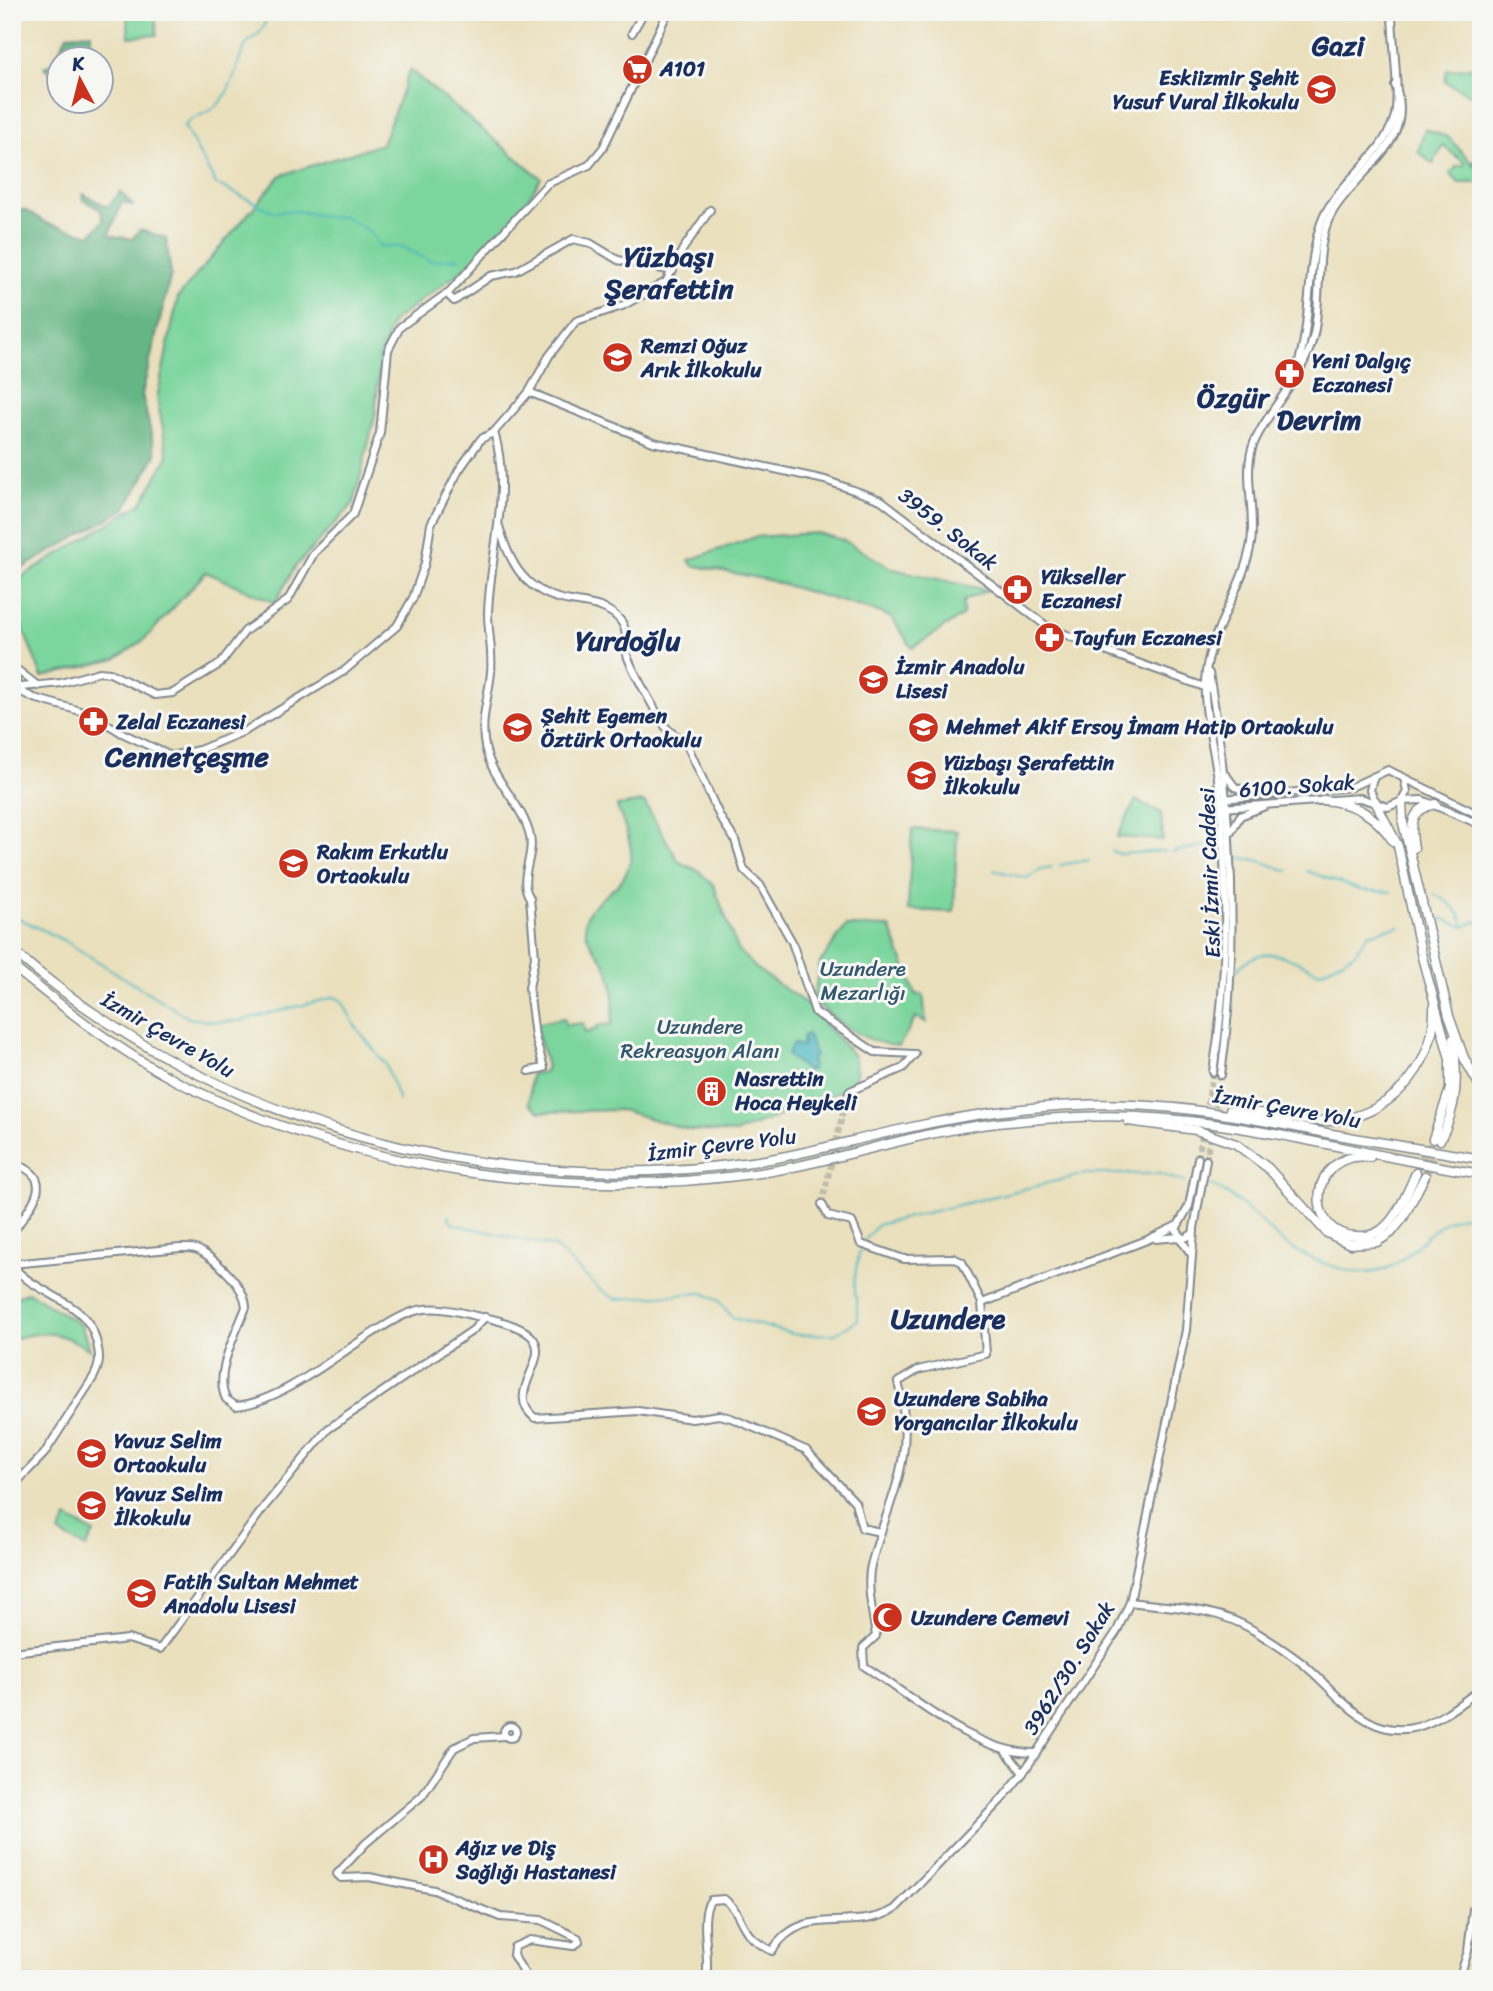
<svg xmlns="http://www.w3.org/2000/svg" width="1493" height="1991" viewBox="0 0 1493 1991" font-family="Sriracha,sans-serif">
<style>
.green{fill:#7cd59c;stroke:#4c827d;stroke-width:2}
.forest{fill:#65b684;stroke:#407271;stroke-width:2}
.water{fill:#46b5bf;stroke:#30728e;stroke-width:2}
.lines{fill:none;stroke-linecap:round;stroke-linejoin:round}
.stream{stroke:#46b5bf;stroke-width:2}
.secondary-tunnel{stroke:#c1bdaa;stroke-width:6;stroke-dasharray:6 3;stroke-linecap:butt}
.primary-tunnel{stroke:#c1bdaa;stroke-width:6;stroke-dasharray:6 3;stroke-linecap:butt}
.highway-tunnel{stroke:#c1bdaa;stroke-width:8;stroke-dasharray:8 4;stroke-linecap:butt}
.secondary-casing{stroke:#82888e;stroke-width:10}
.primary-casing{stroke:#82888e;stroke-width:10}
.highway-casing{stroke:#82888e;stroke-width:11}
.secondary{stroke:#fff;stroke-width:6}
.primary{stroke:#fff;stroke-width:6}
.highway{stroke:#fff;stroke-width:8}
.labels{text-anchor:middle;stroke-width:6;stroke-linejoin:round;paint-order:stroke}
.poi-label{font-size:21px;font-weight:bold;fill:#1b2f5e;stroke:#f6f6f2;text-anchor:start}
.street-label{font-size:21px;fill:#1b2f5e;stroke:#f6f6f2}
.park-label{font-size:21px;fill:#33586e;stroke:#f6f6f2}
.district-label{font-size:28px;font-weight:bold;fill:#1b2f5e;stroke:#f6f6f2}
</style>
<rect width="100%" height="100%" fill="#f6f6f2"/>
<filter id="ink" filterUnits="userSpaceOnUse"><feTurbulence type="fractalNoise" baseFrequency=".0143" numOctaves="2"/><feDisplacementMap in="SourceGraphic" scale="14" xChannelSelector="R" yChannelSelector="G"/><feConvolveMatrix kernelMatrix="1 2 1 2 8 2 1 2 1" color-interpolation-filters="sRGB"/></filter>
<filter id="wash" filterUnits="userSpaceOnUse"><feTurbulence type="fractalNoise" baseFrequency=".00686" numOctaves="4" result="noise"/><feDisplacementMap in="SourceGraphic" scale="28" xChannelSelector="R" yChannelSelector="G"/><feGaussianBlur stdDeviation="1.57" result="paint"/><feColorMatrix in="noise" values="0 0 0 0 0 0 0 0 0 0 0 0 0 0 0 0 0 1.4 0 .05"/><feComposite in="paint" operator="in"/></filter>
<g filter="url(#wash)">
<rect width="100%" height="100%" fill="#eae0bd"/>
<g class="green">
<polygon points="155,12 157,35 129,37 127,14"/>
<polygon points="1481,66 1481,100 1445,82 1447,70"/>
<polygon points="410,70 541,178 516,218 472,263 392,322 380,357 375,416 354,503 295,567 275,603 206,572 145,639 116,659 42,677 12,601 12,583 142,503 168,456 157,398 178,297 281,175 382,144"/>
<polygon points="1425,129 1448,137 1474,165 1474,160 1481,160 1481,183 1459,183 1450,174 1457,166 1463,166 1465,163 1443,146 1433,164 1418,152"/>
<polygon points="817,533 843,540 893,569 987,590 963,601 963,615 912,648 892,618 881,613 768,580 692,565 689,560 755,537"/>
<polygon points="1136,800 1161,813 1163,840 1117,837"/>
<path d="M644,802L679,862L699,871L714,886L738,950L758,970L805,1003L854,1056L857,1075L843,1090L736,1133L689,1130L621,1110L540,1112L529,1103L531,1074L545,1072L547,1066L535,1024L564,1018L566,1025L583,1023L585,1033L597,1029V1026L612,1024C614,1003 616,980 603,961C597,951 586,941 585,928C583,896 630,895 631,853C631,839 622,820 617,806Z"/>
<polygon points="912,829 957,831 954,912 908,910"/>
<path d="M846,926L890,927L916,995L923,994L926,1022L916,1017L899,1046C865,1044 837,1022 813,1000L820,963Z"/>
<path d="M28,1292L81,1325L90,1350C59,1331 47,1330 12,1339V1299Z"/>
<polygon points="67,1518 94,1533 86,1548 59,1533"/>
</g>
<g class="forest">
<polygon points="91,33 91,59 60,60 59,70 48,71 44,67 52,64 67,35"/>
<polygon points="120,192 134,206 122,202 109,235 132,239 140,230 166,238 171,274 142,394 156,455 125,509 12,574 12,209 25,210 49,224 91,235 103,221 101,210 83,200 83,194 108,207"/>
</g>
<polygon class="water" points="807,1034 815,1056 811,1058 813,1069 807,1071 787,1055 793,1044 802,1046 803,1036"/>
<g class="lines">
<g class="stream">
<path d="M272,12C265,18 266,23 261,31C258,37 249,38 246,45C236,64 235,82 222,100C211,115 196,113 184,126L216,184L274,212L297,211L328,217H345L370,232L380,246L403,247L430,261L460,258"/>
<polyline points="1112,851 1119,854 1166,851"/>
<polyline points="1172,852 1207,845 1221,852"/>
<polyline points="1234,857 1257,860 1288,871"/>
<polyline points="1060,865 1089,860"/>
<polyline points="993,870 1027,878 1041,869 1052,867"/>
<polyline points="1307,871 1360,890 1391,892"/>
<path d="M1434,894C1448,901 1462,911 1464,927"/>
<polyline points="12,915 65,941 189,1018 215,1022 239,1021 335,997 342,1001 356,1027 386,1065 399,1101"/>
<polyline points="1441,918 1464,927 1476,921 1481,925"/>
<path d="M1237,970C1264,940 1288,959 1320,972L1354,954L1368,934L1400,926"/>
<path d="M1211,1185C1239,1198 1256,1218 1278,1238C1295,1253 1324,1264 1345,1270C1416,1289 1420,1205 1481,1217"/>
<polyline points="448,1216 453,1224 555,1247 598,1288 615,1299 703,1293 719,1301 733,1318 797,1335 835,1334 858,1320 854,1280 860,1250"/>
<polyline points="865,1240 877,1225 1085,1174 1159,1174 1185,1182"/>
</g>
</g>
</g>
<g filter="url(#ink)">
<g class="lines">
<polyline class="secondary-tunnel" points="822,1204 844,1107"/>
<g class="primary-tunnel">
<polyline points="1198,1158 1213,1072"/>
<polyline points="1206,1160 1221,1075"/>
</g>
<g class="highway-tunnel">
<polyline points="1416,1173 1433,1139"/>
<polyline points="1425,1176 1440,1140"/>
</g>
<defs>
<g id="secondary">
<polyline points="632,33 644,12"/>
<polyline points="447,294 454,301 491,276 516,271 573,239 590,243 618,260 673,271"/>
<polyline points="529,392 653,442 825,480 881,500 1045,625 1094,647 1210,689"/>
<path d="M494,432C512,491 490,553 488,613C488,632 493,652 491,672C489,695 481,716 484,740C488,778 522,801 530,836C535,857 517,879 530,898L535,957L529,988L535,1037L544,1068L529,1071"/>
<path d="M499,526C510,565 526,594 571,601C588,604 607,605 620,620C630,632 623,643 627,655C630,666 658,716 665,726C673,736 682,737 688,747L720,817L735,840L744,870L760,885L792,942L815,1012L875,1052L915,1054"/>
<polyline points="12,666 38,686"/>
<polyline points="12,669 19,690"/>
<polyline points="12,688 61,683 99,672 110,673 155,695 173,693 220,664 245,631 288,600 314,553 353,514 380,433 388,350 400,327 450,291 547,184 589,165 603,148 668,12"/>
<polyline points="13,688 34,698 91,714 122,733 171,756 199,750 245,731 344,671 397,626 413,598 425,563 431,524 459,470 481,439 494,432 529,392 549,356 576,321 622,306 666,282 683,249 710,210"/>
<polyline points="1373,778 1370,790 1375,801"/>
<polyline points="1223,799 1351,787 1388,770 1481,816"/>
<polyline points="1402,801 1407,791 1404,778"/>
<polyline points="1222,808 1360,798 1388,807 1402,801 1422,800 1481,825"/>
<polyline points="844,1107 850,1091 903,1068 915,1054"/>
<path d="M12,1163C60,1177 30,1206 12,1234"/>
<path d="M822,1204L828,1216L852,1222L861,1244L904,1259L953,1258L962,1262L982,1303L986,1354L918,1370L898,1382C918,1459 889,1496 871,1565C866,1585 873,1615 876,1636L863,1648L864,1666C913,1697 975,1754 1036,1753"/>
<polyline points="1156,1239 1179,1237 1192,1255"/>
<path d="M12,1264L180,1248C187,1248 195,1247 202,1252C219,1263 245,1286 246,1307C237,1332 213,1373 226,1399L236,1406C280,1402 334,1357 371,1334C388,1324 404,1312 424,1309C441,1307 459,1312 476,1316C491,1318 520,1325 531,1336C554,1359 502,1393 535,1418L638,1411L692,1419L719,1415L731,1418L806,1450L855,1502L862,1528L880,1532"/>
<path d="M12,1265C36,1296 86,1299 96,1340C100,1355 101,1364 93,1378L44,1454L12,1487"/>
<polyline points="982,1303 1147,1240 1178,1225"/>
<path d="M1130,1602C1173,1608 1215,1607 1253,1630C1272,1642 1294,1655 1310,1670C1341,1697 1369,1740 1417,1727C1441,1720 1461,1703 1481,1689"/>
<polyline points="12,1652 128,1639 160,1649 265,1506 328,1429 473,1330 485,1317"/>
<circle cx="510" cy="1732" r="6"/>
<polyline points="504,1736 474,1738 454,1748 422,1796 366,1843 337,1874 341,1878 369,1877 434,1890 500,1917 541,1920 578,1938 579,1942 573,1946 530,1940 514,1947 513,1955 528,1979"/>
<polyline points="1004,1749 1023,1773"/>
<path d="M706,1979C711,1958 698,1915 711,1900L724,1899C746,1915 735,1933 772,1951C804,1901 851,1935 895,1909L1001,1800L1023,1773L1117,1631L1130,1602L1186,1330L1194,1231"/>
<polyline points="1459,1979 1468,1951 1473,1909 1481,1900"/>
</g>
<g id="primary">
<path d="M1296,371C1312,325 1306,275 1319,229C1331,185 1380,162 1394,119C1401,96 1392,40 1392,12"/>
<path d="M1209,673C1232,805 1240,941 1221,1075"/>
<polyline points="1226,775 1235,787 1257,796"/>
<polyline points="1231,832 1240,816 1265,806"/>
<path d="M1213,1072C1228,979 1228,880 1219,787C1216,756 1203,712 1205,682C1207,633 1243,591 1251,543C1256,512 1242,471 1254,443C1270,406 1303,378 1313,338C1323,301 1313,246 1332,213C1357,169 1418,142 1395,85"/>
<polyline points="1198,1158 1189,1206 1176,1229 1183,1239 1193,1234 1206,1160"/>
</g>
<g id="highway">
<path d="M1324,800C1354,803 1376,815 1393,841"/>
<polyline points="1375,801 1398,846 1422,957 1450,1059 1450,1089 1433,1139"/>
<polyline points="1402,801 1403,823 1449,1016 1464,1058 1481,1088"/>
<path d="M1414,848C1410,827 1410,809 1435,804"/>
<path d="M12,950C217,1128 492,1201 759,1161C805,1154 849,1141 894,1131C954,1117 1015,1107 1077,1105C1160,1101 1240,1116 1321,1132C1374,1142 1428,1150 1481,1159"/>
<path d="M12,966C64,1008 117,1050 176,1081C355,1171 562,1201 760,1173C821,1164 880,1144 940,1132C985,1123 1032,1119 1078,1117C1215,1110 1347,1153 1481,1174"/>
<path d="M1230,1110C1263,1111 1295,1122 1327,1121C1387,1120 1436,1067 1434,1008"/>
<polyline points="1128,1121 1196,1130 1236,1144 1268,1168 1327,1233 1350,1244 1377,1242 1391,1233 1403,1218 1425,1176"/>
<path d="M1440,1140C1458,1106 1458,1077 1453,1039"/>
<path d="M1370,1157C1307,1149 1303,1236 1357,1236C1369,1237 1379,1234 1387,1225C1400,1211 1408,1191 1416,1173"/>
</g>
</defs>
<use href="#secondary" class="secondary-casing"/>
<use href="#primary" class="primary-casing"/>
<use href="#highway" class="highway-casing"/>
<use href="#secondary" class="secondary"/>
<use href="#primary" class="primary"/>
<use href="#highway" class="highway"/>
</g>
</g>
<defs>
<symbol id="supermarket-disc" viewBox="-11 -11 22 22"><circle r="9.5" fill="#c8321e" stroke="#f6f6f2"/><path d="M-6-5.5h2.5l.6 2H6L4.5 2H-2.5L-4.4-4H-6ZM-1.5 3.2a1.3 1.3 0 1 0 .1 0ZM3 3.2a1.3 1.3 0 1 0 .1 0Z" fill="#fff"/></symbol>
<symbol id="school-disc" viewBox="-11 -11 22 22"><circle r="9.5" fill="#c8321e" stroke="#f6f6f2"/><path d="M0-5L7-2L0 1L-7-2ZM-4 1L0 2.5L4 1V4Q0 6-4 4Z" fill="#fff"/></symbol>
<symbol id="pharmacy-disc" viewBox="-11 -11 22 22"><circle r="9.5" fill="#c8321e" stroke="#f6f6f2"/><path d="M-2-6h4v4h4v4h-4v4h-4v-4h-4v-4h4Z" fill="#fff"/></symbol>
<symbol id="building-disc" viewBox="-11 -11 22 22"><circle r="9.5" fill="#c8321e" stroke="#f6f6f2"/><path d="M-4-6H4V6H1V3H-1V6H-4ZM-2.5-4.3h1.7v1.8h-1.7ZM.8-4.3h1.7v1.8H.8ZM-2.5-1h1.7V.8h-1.7ZM.8-1h1.7V.8H.8Z" fill="#fff"/></symbol>
<symbol id="mosque-disc" viewBox="-11 -11 22 22"><circle r="9.5" fill="#c8321e" stroke="#f6f6f2"/><path d="M3.5-4.9A6 6 0 1 0 3.5 4.9A5 5 0 1 1 3.5-4.9Z" fill="#fff"/></symbol>
<symbol id="hospital-disc" viewBox="-11 -11 22 22"><circle r="9.5" fill="#c8321e" stroke="#f6f6f2"/><path d="M-5-5h3v3.5h4V-5h3V5h-3V1.5h-4V5h-3Z" fill="#fff"/></symbol>
</defs>
<g fill-rule="evenodd">
<use href="#supermarket-disc" x="620" y="52" width="35" height="35"/>
<use href="#school-disc" x="1304" y="72" width="35" height="35"/>
<use href="#school-disc" x="600" y="340" width="35" height="35"/>
<use href="#pharmacy-disc" x="1272" y="356" width="35" height="35"/>
<use href="#pharmacy-disc" x="1000" y="572" width="35" height="35"/>
<use href="#pharmacy-disc" x="1032" y="620" width="35" height="35"/>
<use href="#school-disc" x="856" y="662" width="35" height="35"/>
<use href="#pharmacy-disc" x="76" y="704" width="35" height="35"/>
<use href="#school-disc" x="906" y="710" width="35" height="35"/>
<use href="#school-disc" x="500" y="710" width="35" height="35"/>
<use href="#school-disc" x="904" y="758" width="35" height="35"/>
<use href="#school-disc" x="276" y="846" width="35" height="35"/>
<use href="#building-disc" x="694" y="1074" width="35" height="35"/>
<use href="#school-disc" x="854" y="1394" width="35" height="35"/>
<use href="#school-disc" x="74" y="1436" width="35" height="35"/>
<use href="#school-disc" x="74" y="1488" width="35" height="35"/>
<use href="#school-disc" x="124" y="1576" width="35" height="35"/>
<use href="#mosque-disc" x="870" y="1600" width="35" height="35"/>
<use href="#hospital-disc" x="416" y="1842" width="35" height="35"/>
</g>
<g class="labels">
<g class="poi-label">
<text x="660" y="76">A101</text>
<text x="1299" y="85" text-anchor="end">Eskiizmir Şehit<tspan x="1299" dy="24">Yusuf Vural İlkokulu</tspan></text>
<text x="641" y="353">Remzi Oğuz<tspan x="641" dy="24">Arık İlkokulu</tspan></text>
<text x="1312" y="368">Yeni Dalgıç<tspan x="1312" dy="24">Eczanesi</tspan></text>
<text x="1041" y="584">Yükseller<tspan x="1041" dy="24">Eczanesi</tspan></text>
<text x="1073" y="645">Tayfun Eczanesi</text>
<text x="896" y="674">İzmir Anadolu<tspan x="896" dy="24">Lisesi</tspan></text>
<text x="541" y="723">Şehit Egemen<tspan x="541" dy="24">Öztürk Ortaokulu</tspan></text>
<text x="116" y="729">Zelal Eczanesi</text>
<text x="946" y="734">Mehmet Akif Ersoy İmam Hatip Ortaokulu</text>
<text x="944" y="770">Yüzbaşı Şerafettin<tspan x="944" dy="24">İlkokulu</tspan></text>
<text x="317" y="859">Rakım Erkutlu<tspan x="317" dy="24">Ortaokulu</tspan></text>
<text x="735" y="1086">Nasrettin<tspan x="735" dy="24">Hoca Heykeli</tspan></text>
<text x="894" y="1406">Uzundere Sabiha<tspan x="894" dy="24">Yorgancılar İlkokulu</tspan></text>
<text x="114" y="1448">Yavuz Selim<tspan x="114" dy="24">Ortaokulu</tspan></text>
<text x="115" y="1501">Yavuz Selim<tspan x="115" dy="24">İlkokulu</tspan></text>
<text x="164" y="1589">Fatih Sultan Mehmet<tspan x="164" dy="24">Anadolu Lisesi</tspan></text>
<text x="911" y="1625">Uzundere Cemevi</text>
<text x="456" y="1855">Ağız ve Diş<tspan x="456" dy="24">Sağlığı Hastanesi</tspan></text>
</g>
<g class="street-label">
<text transform="translate(948 529) rotate(38)" y="7">3959. Sokak</text>
<text transform="translate(1297 786) rotate(-4)" y="7">6100. Sokak</text>
<text transform="translate(1210 873) rotate(-92)" y="7">Eski İzmir Caddesi</text>
<text transform="translate(168 1035) rotate(30)" y="7">İzmir Çevre Yolu</text>
<text transform="translate(1287 1108) rotate(10)" y="7">İzmir Çevre Yolu</text>
<text transform="translate(722 1145) rotate(-7)" y="7">İzmir Çevre Yolu</text>
<text transform="translate(1069 1668) rotate(-58)" y="7">3962/30. Sokak</text>
</g>
<g class="park-label">
<text x="863" y="976">Uzundere<tspan x="863" dy="24">Mezarlığı</tspan></text>
<text x="700" y="1034">Uzundere<tspan x="700" dy="24">Rekreasyon Alanı</tspan></text>
</g>
<g class="district-label">
<text x="1338" y="55">Gazi</text>
<text x="669" y="266">Yüzbaşı<tspan x="669" dy="32">Şerafettin</tspan></text>
<text x="1233" y="407">Özgür</text>
<text x="1319" y="429">Devrim</text>
<text x="628" y="650">Yurdoğlu</text>
<text x="187" y="766">Cennetçeşme</text>
<text x="948" y="1328">Uzundere</text>
</g>
</g>
<rect width="1493" height="1991" fill="none" stroke="#f6f6f2" stroke-width="42"/>
<g transform="translate(80 80) rotate(353)"><circle r="33" fill="#f6f6f2" stroke="#9ea6b7" stroke-width="2"/>
<path d="M0-5L12 26L0 18L-12 26Z" fill="#c8321e"/>
<text y="-10" font-size="19" font-weight="bold" text-anchor="middle" fill="#1b2f5e">K</text>
</g>
</svg>
